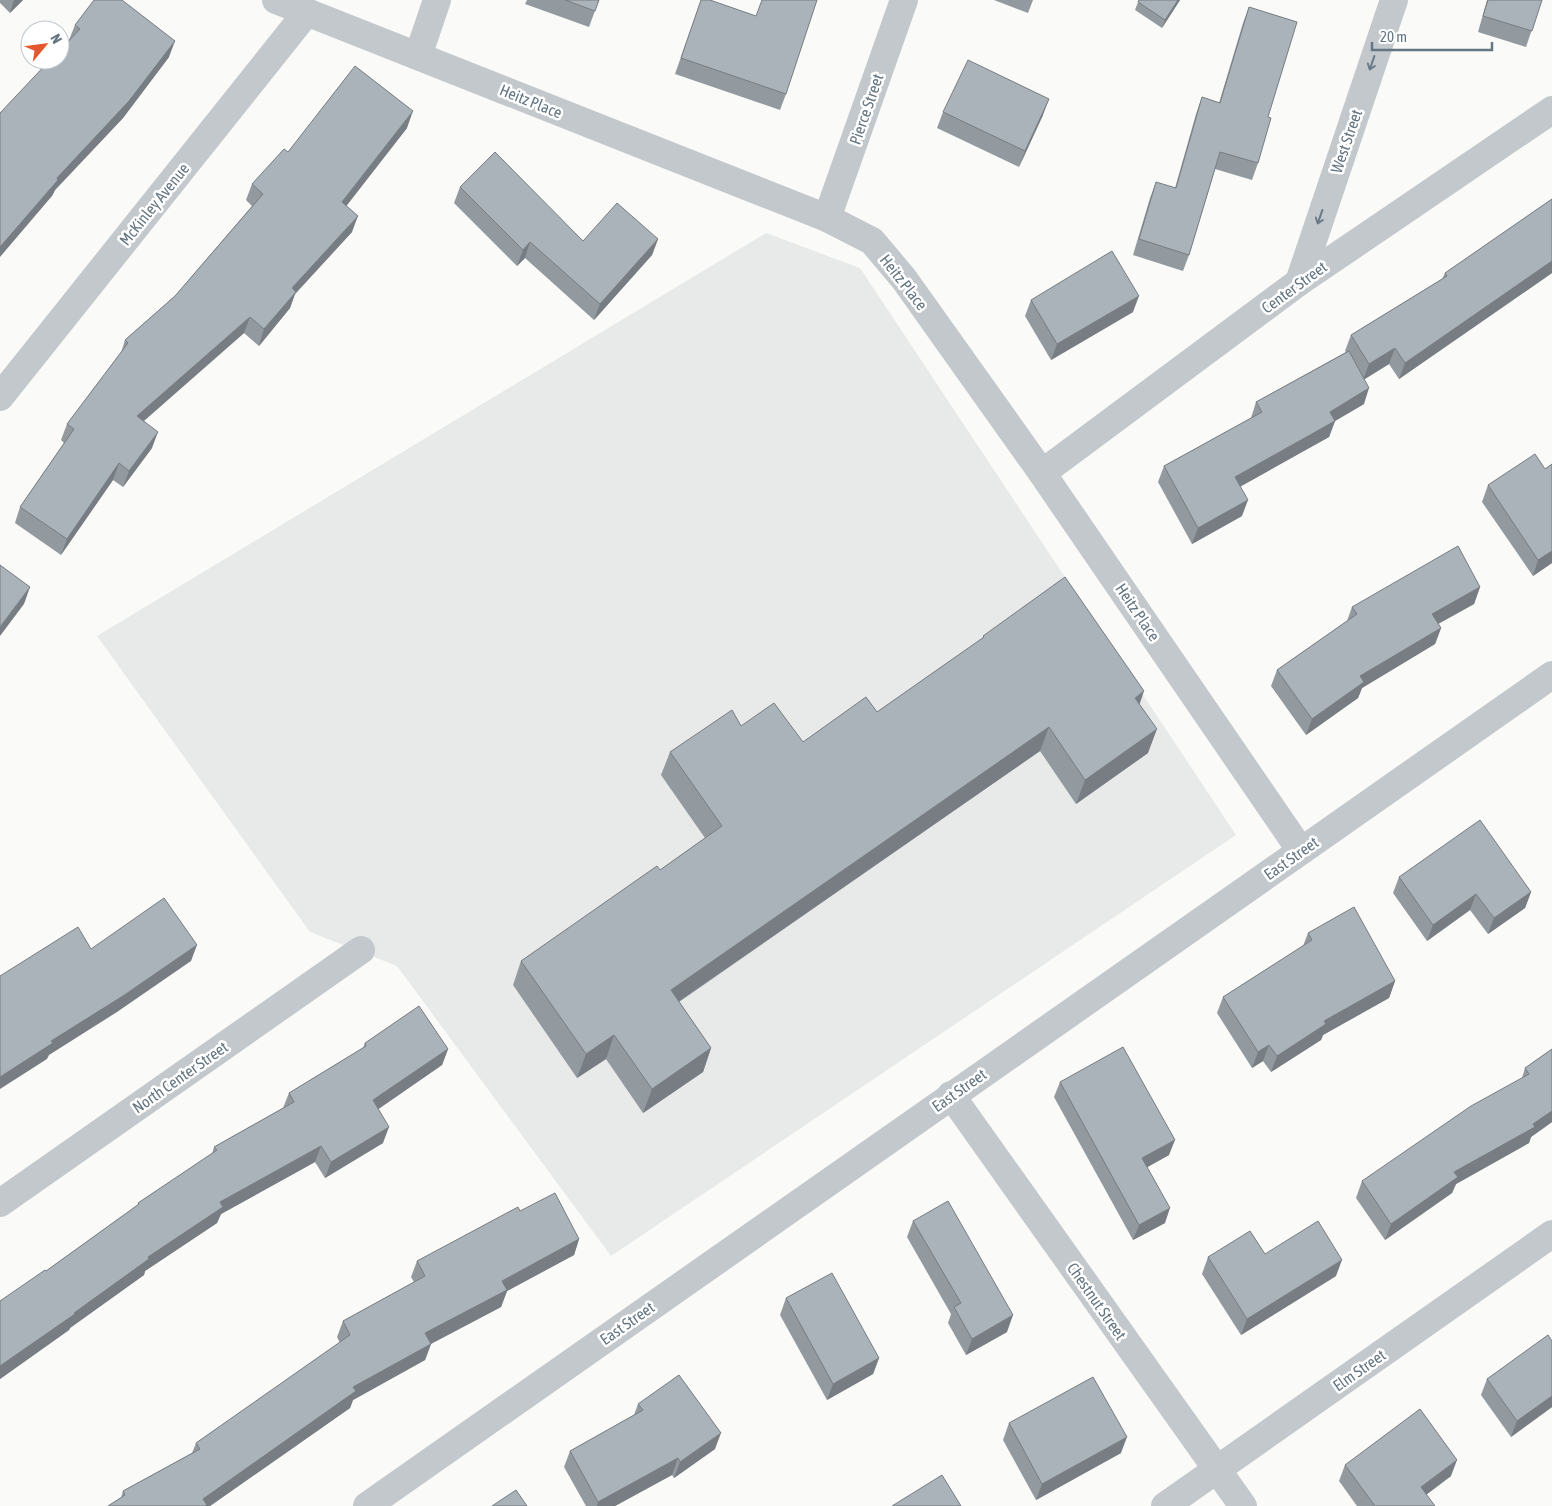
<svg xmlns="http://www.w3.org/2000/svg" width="1552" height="1506" viewBox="0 0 1552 1506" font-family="'Asap Condensed',sans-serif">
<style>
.built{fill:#e8e9e9}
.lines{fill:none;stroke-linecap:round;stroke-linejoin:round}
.minor{stroke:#c3c8cc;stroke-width:28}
.wall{fill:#929a9f}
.shaded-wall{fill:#777d82}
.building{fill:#aab3b9;stroke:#777d82}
.oneway{stroke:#6a7a87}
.labels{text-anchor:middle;stroke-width:5;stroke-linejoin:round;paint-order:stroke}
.street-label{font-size:16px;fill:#657683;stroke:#fff}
</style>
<rect width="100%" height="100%" fill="#fafaf8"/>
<polygon class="built" points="766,233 860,268 1236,835 611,1256 397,966 310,932 97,636"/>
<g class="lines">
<g class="minor">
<polyline points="276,0 827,218 872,241 904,279 1042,473 1301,851"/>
<polyline points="418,56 437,0"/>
<polyline points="827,218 904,0"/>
<polyline points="1299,282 1394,0"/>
<polyline points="0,397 307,12"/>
<polyline points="1042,473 1299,282 1552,110"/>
<polyline points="951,1095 1243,1506"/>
<polyline points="0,1203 361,950"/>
<polyline points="367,1506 1552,675"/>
<polyline points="1165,1506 1552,1234"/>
</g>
</g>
<g class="wall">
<polygon points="0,0 23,0 10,13 0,3"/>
<polygon points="527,0 599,0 589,27 525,4"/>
<polygon points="701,0 756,16 786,94 780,110 675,74"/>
<polygon points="994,0 1033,0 1028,13"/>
<polygon points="1180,0 1162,28 1135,10 1138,2"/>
<polygon points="1487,0 1542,0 1526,47 1478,32"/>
<polygon points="1249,7 1268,117 1258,163 1252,180 1215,169 1189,255 1183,271 1133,255 1150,198 1156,182 1175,188 1196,114 1202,97 1219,103 1243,23"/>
<polygon points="75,25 169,57 123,118 55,190 52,196 69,40"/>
<polygon points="943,112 1043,115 1019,167 937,128"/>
<polygon points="407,128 346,206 352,232 295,294 290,308 259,346 244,333 144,421 152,448 123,487 113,480 61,555 15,523 20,507 64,443 61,440 67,424 121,353 125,340 175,296 252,206 246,200 252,184 288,152"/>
<polygon points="460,187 583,241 658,239 652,255 594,320 525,258 517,266 454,203"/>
<polygon points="1552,199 1552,273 1399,379 1389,364 1365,379 1364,404 1335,421 1329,437 1240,486 1242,516 1192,544 1158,482 1164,466 1251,418 1256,402 1346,352 1345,351 1351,335 1442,279 1445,273"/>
<polygon points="1031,300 1133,312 1051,360 1025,316"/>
<polygon points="1552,464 1552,563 1533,576 1482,502 1488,485 1545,469"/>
<polygon points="1480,587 1474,604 1438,624 1441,628 1435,644 1362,688 1358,698 1306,735 1271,686 1277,670 1347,621 1352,607"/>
<polygon points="983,636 1139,705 1148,753 1076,804 1040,751 679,1002 711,1048 703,1072 643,1113 606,1059 577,1078 513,985 521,961 660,870 705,838 661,775 670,752 741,726 803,742 877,712 983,638"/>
<polygon points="1399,877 1531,892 1525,908 1488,934 1470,910 1427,941 1393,893"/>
<polygon points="1308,933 1395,981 1389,998 1323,1035 1321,1040 1271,1072 1263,1061 1252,1068 1217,1013 1223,997 1303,946"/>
<polygon points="365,1043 448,1049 442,1065 378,1109 383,1143 325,1178 315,1162 221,1214 217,1223 145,1271 144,1275 70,1328 69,1330 0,1379 0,1301 46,1271 138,1205 138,1203 212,1154 214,1147 283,1108 289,1093 363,1048"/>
<polygon points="1552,1049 1552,1122 1531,1137 1529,1143 1456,1184 1452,1193 1385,1240 1356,1198 1362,1181 1522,1078 1525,1068"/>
<polygon points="1060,1082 1169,1155 1147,1167 1165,1223 1133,1240 1054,1097"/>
<polygon points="520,1211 579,1239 574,1255 507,1291 501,1307 431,1344 425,1360 353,1400 350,1408 210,1506 108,1506 121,1498 123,1491 192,1453 196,1443 340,1343 337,1337 343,1321 414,1282 411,1277 417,1261"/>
<polygon points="913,1221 1007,1332 966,1355 948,1323 951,1314 907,1237"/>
<polygon points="1265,1254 1336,1276 1241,1335 1202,1274 1208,1257"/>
<polygon points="786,1298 879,1358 873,1374 827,1400 780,1315"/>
<polygon points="1552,1341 1552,1407 1511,1437 1481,1395 1487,1379"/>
<polygon points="638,1404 715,1449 674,1478 672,1475 615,1506 586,1506 564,1467 570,1451 634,1415"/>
<polygon points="1009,1423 1121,1453 1036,1500 1003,1440"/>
<polygon points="1345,1465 1451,1476 1426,1495 1435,1506 1357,1506 1339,1481"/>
</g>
<g class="shaded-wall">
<polygon points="14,0 23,0 10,13"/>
<polygon points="1178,0 1180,0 1162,28 1165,20"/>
<polygon points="175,41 169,57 123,118 55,190 52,196 0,257 0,247 57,178"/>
<polygon points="1049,99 1043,115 1019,167 1025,151"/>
<polygon points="413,111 407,128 337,218 342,202"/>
<polygon points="358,216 352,232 295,294 290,308 259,346 264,329 292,288"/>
<polygon points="658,239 652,255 594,320 600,304"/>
<polygon points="530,242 525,258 517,266 523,250"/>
<polygon points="1552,261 1552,273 1399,379 1405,363"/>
<polygon points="1139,296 1133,312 1051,360 1057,344"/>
<polygon points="250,317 244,333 131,432 137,416"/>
<polygon points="1395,348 1389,364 1363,380 1369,364"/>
<polygon points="1369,388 1364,404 1335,421 1329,437 1229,493 1235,477 1330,412"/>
<polygon points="158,432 152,448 123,487 129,471"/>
<polygon points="119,463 113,480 61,555 67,539"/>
<polygon points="1248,500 1242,516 1192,544 1198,528"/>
<polygon points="1552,551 1552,563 1533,576 1538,560"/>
<polygon points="30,587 24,604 0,636 0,627"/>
<polygon points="1480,587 1474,604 1427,630 1432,614"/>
<polygon points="1441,628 1435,644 1362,688 1358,698 1306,735 1312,719 1360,676"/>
<polygon points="1144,691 1136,715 1135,698"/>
<polygon points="1049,727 1040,751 662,1013 671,990"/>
<polygon points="1157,729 1148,753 1076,804 1085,780"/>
<polygon points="1531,892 1525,908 1488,934 1494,918"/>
<polygon points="1476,894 1470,910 1427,941 1433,925"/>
<polygon points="197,945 191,961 117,1012 49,1055 47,1059 0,1089 0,1077 51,1041"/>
<polygon points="1395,981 1389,998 1323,1035 1321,1040 1271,1072 1277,1056 1324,1021"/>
<polygon points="614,1035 606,1059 577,1078 586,1054"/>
<polygon points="1269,1045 1263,1061 1252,1068 1258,1052"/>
<polygon points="711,1048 703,1072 643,1113 652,1089"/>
<polygon points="448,1049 442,1065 367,1117 373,1100"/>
<polygon points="1552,1111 1552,1122 1531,1137 1529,1143 1456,1184 1452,1193 1385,1240 1391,1224 1454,1172"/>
<polygon points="389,1127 383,1143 325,1178 331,1162"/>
<polygon points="1175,1140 1169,1155 1137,1173 1142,1158"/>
<polygon points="321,1146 315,1162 221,1214 217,1223 145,1271 144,1275 70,1328 69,1330 0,1379 0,1366 74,1313 220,1202"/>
<polygon points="1170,1208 1165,1223 1133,1240 1139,1225"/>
<polygon points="579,1239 574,1255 507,1291 501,1307 419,1350 425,1333 502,1281"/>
<polygon points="1342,1260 1336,1276 1241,1335 1247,1319"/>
<polygon points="1013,1315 1007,1332 966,1355 972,1339"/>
<polygon points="431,1344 425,1360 353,1400 350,1408 210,1506 200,1506 203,1499 353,1387"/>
<polygon points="879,1358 873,1374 827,1400 833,1384"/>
<polygon points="1552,1396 1552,1407 1511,1437 1517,1421"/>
<polygon points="721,1433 715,1449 674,1478 680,1462"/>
<polygon points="1127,1437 1121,1453 1036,1500 1042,1484"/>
<polygon points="678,1458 672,1475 615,1506 597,1506 598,1502"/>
<polygon points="1457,1460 1451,1476 1415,1503 1421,1487"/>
</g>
<g class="building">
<polygon points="94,0 122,0 175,41 129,101 57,178 58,180 0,247 0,113 50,60 60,60 60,50 80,29 75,25"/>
<polygon points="565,0 599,0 595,11"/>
<polygon points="701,0 710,0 756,16 762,0 817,0 786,94 681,58"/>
<polygon points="1139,0 1178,0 1165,20 1138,2"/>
<polygon points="1488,0 1542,0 1532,31 1483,16"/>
<polygon points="1249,7 1297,22 1268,117 1271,118 1258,163 1220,152 1189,255 1139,239 1156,182 1176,188 1202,97 1220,103"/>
<polygon points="968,60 1049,99 1025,151 943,112"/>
<polygon points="355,66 413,111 342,202 358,216 292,288 296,292 264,329 250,317 137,416 158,432 129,471 119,463 67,539 20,507 74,429 67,424 128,343 125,340 175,296 263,194 252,184 284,149 288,152"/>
<polygon points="495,152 583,241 617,203 658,239 600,304 530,242 523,250 460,187"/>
<polygon points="1552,199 1552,261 1405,363 1395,348 1369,364 1351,335 1447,276 1445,273"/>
<polygon points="1112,251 1139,296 1057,344 1031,300"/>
<polygon points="1349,351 1369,388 1330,412 1335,421 1235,477 1248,500 1198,528 1164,466 1262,412 1256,402"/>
<polygon points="1535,454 1545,469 1552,464 1552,551 1538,560 1488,485"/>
<polygon points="1458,546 1480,587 1432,614 1441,628 1360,676 1364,682 1312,719 1277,670 1357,614 1352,607"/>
<polygon points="0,565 30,587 0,627"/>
<polygon points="1065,577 1144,691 1135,698 1157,729 1085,780 1049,727 671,990 711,1048 652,1089 614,1035 586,1054 521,961 657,866 660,870 722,826 670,752 732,710 741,726 774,703 803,742 866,697 877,712 984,637 983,636"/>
<polygon points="1480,820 1531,892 1494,918 1476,894 1433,925 1399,877"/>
<polygon points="164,898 197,945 123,996 51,1041 53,1043 0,1077 0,976 78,927 91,949"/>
<polygon points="1354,907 1395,981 1324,1021 1326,1024 1277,1056 1269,1045 1258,1052 1223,997 1312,940 1308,933"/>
<polygon points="419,1006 448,1049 373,1100 389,1127 331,1162 321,1146 220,1202 223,1207 148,1257 149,1259 74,1313 75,1314 0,1366 0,1301 45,1270 46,1271 139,1204 138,1203 217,1150 214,1147 294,1102 289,1093 366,1046 365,1043"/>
<polygon points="1123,1047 1175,1140 1142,1158 1170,1208 1139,1225 1060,1082"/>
<polygon points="1552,1049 1552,1111 1533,1124 1535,1127 1454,1172 1458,1177 1391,1224 1362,1181 1471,1106 1529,1074 1525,1068"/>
<polygon points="555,1193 579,1239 502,1281 507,1290 425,1333 431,1344 353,1387 356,1391 203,1499 207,1505 205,1506 108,1506 125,1495 123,1491 200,1449 196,1443 350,1335 343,1321 425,1276 417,1261 518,1207 520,1211"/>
<polygon points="948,1201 1013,1315 972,1339 954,1307 961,1303 913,1221"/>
<polygon points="1318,1221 1342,1260 1247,1319 1208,1257 1250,1231 1265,1254"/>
<polygon points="832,1273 879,1358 833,1384 786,1298"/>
<polygon points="1548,1335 1552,1341 1552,1396 1517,1421 1487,1379"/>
<polygon points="679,1375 721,1433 680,1462 678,1458 598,1502 570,1451 643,1410 638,1404"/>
<polygon points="1093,1377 1127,1437 1042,1484 1009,1423"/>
<polygon points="1420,1409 1457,1460 1421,1487 1435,1506 1375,1506 1345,1465"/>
<polygon points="942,1475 961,1506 892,1506"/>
<polygon points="516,1490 527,1506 492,1506"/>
</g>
<defs><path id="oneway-shaft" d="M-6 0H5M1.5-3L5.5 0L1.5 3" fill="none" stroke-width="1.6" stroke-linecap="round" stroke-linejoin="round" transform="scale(1.25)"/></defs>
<g class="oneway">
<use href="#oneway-shaft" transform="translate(1372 63) rotate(109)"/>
<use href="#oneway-shaft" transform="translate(1320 217) rotate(109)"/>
</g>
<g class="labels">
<g class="street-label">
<text transform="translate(531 101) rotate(22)" y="6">Heitz Place</text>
<text transform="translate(866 109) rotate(-71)" y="6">Pierce Street</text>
<text transform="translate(1346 141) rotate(-71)" y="6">West Street</text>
<text transform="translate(154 204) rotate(-51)" y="6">McKinley Avenue</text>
<text transform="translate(904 282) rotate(52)" y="6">Heitz Place</text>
<text transform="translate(1294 287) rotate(-36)" y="6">Center Street</text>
<text transform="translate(1138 612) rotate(56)" y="6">Heitz Place</text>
<text transform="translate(1291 858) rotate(-35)" y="6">East Street</text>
<text transform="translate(180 1077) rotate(-35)" y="6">North Center Street</text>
<text transform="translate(959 1090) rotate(-35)" y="6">East Street</text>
<text transform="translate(1097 1301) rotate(55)" y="6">Chestnut Street</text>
<text transform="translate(627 1323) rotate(-35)" y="6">East Street</text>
<text transform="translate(1359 1370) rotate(-35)" y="6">Elm Street</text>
</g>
</g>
<g transform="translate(45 45) rotate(61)"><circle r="24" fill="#ffffff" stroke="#c1c8cd"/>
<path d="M0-4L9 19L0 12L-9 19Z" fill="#e4572e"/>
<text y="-8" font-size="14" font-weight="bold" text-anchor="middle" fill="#657683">N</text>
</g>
<path d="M1372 42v8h120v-8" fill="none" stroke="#657683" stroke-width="2.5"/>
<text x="1380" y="42" font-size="15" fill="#657683" stroke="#ffffff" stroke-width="4" paint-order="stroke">20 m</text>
</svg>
